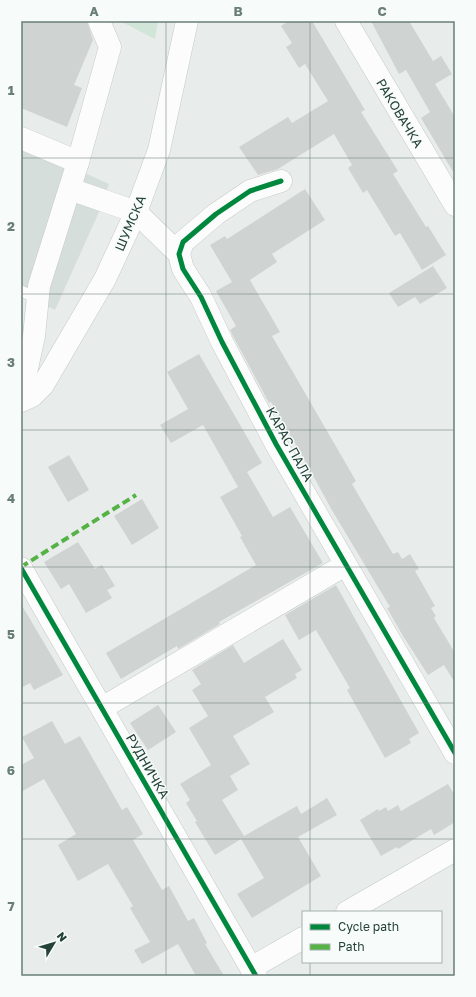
<svg xmlns="http://www.w3.org/2000/svg" width="476" height="997" viewBox="0 0 476 997" font-family="'Golos Text',sans-serif">
<style>
.built{fill:#d6dedb}
.green{fill:#d1e6d8}
.building{fill:#cfd4d2}
.lines{fill:none;stroke-linecap:round;stroke-linejoin:round}
.lane-casing{stroke:#c5cac8;stroke-width:12}
.street-casing{stroke:#c5cac8;stroke-width:23}
.secondary-casing{stroke:#c3cbc8;stroke-width:23}
.lane{stroke:#fcfcfc;stroke-width:11}
.street{stroke:#fcfcfc;stroke-width:22}
.secondary{stroke:#fcfcfc;stroke-width:22}
.quiet{stroke:#55b346;stroke-width:4;stroke-dasharray:8 4;stroke-linecap:butt}
.cycleway-casing{stroke:#f7fbf9;stroke-width:8}
.cycleway{stroke:#00873e;stroke-width:5}
.grid{fill:none;stroke:#697e78;stroke-width:1;stroke-opacity:0.55}
.labels{text-anchor:middle;stroke-width:3;stroke-linejoin:round;paint-order:stroke}
.street-label{font-size:13px;fill:#24423a;stroke:#f7fbf9}
.neatline{fill:none;stroke:#697e78;stroke-width:1.5}
.grid-label{font-size:13px;text-anchor:middle;font-weight:bold;fill:#697e78}
</style>
<rect width="100%" height="100%" fill="#e8edeb"/>
<polygon class="built" points="21,144 109,184 99,212 55,310 21,295"/>
<polygon class="green" points="120,21 158,21 155,39"/>
<g class="building">
<polygon points="21,21 87,21 93,40 74,85 82,88 67,127 21,108"/>
<polygon points="289,21 312,21 365,110 361,112 398,171 393,174 426,227 428,226 446,255 422,270 400,233 395,236 367,190 363,193 348,168 352,165 334,134 278,169 258,175 239,147 288,117 292,123 328,101 305,64 299,68 286,47 292,43 281,26"/>
<polygon points="371,21 409,21 433,61 441,56 452,74 435,84 455,117 455,175 421,118 430,112 406,70 399,74"/>
<polygon points="305,189 325,220 272,254 277,262 250,280 280,332 272,336 356,481 352,484 393,554 398,552 402,559 410,554 419,569 415,571 435,606 431,608 436,616 434,618 455,653 455,683 444,665 428,675 403,636 387,608 390,607 333,512 299,450 271,402 269,403 233,336 230,330 236,326 216,291 232,282 210,245 225,236 227,239"/>
<polygon points="433,266 447,288 420,304 415,297 398,307 389,293"/>
<polygon points="199,354 262,463 247,472 273,517 290,507 323,563 219,622 220,624 178,649 177,646 121,679 106,653 256,565 240,537 242,536 220,497 238,487 203,425 171,443 160,425 188,409 167,372"/>
<polygon points="69,455 89,490 68,502 48,467"/>
<polygon points="142,499 159,528 132,545 114,516"/>
<polygon points="78,542 95,569 102,565 115,586 107,590 112,598 86,613 69,584 61,589 44,562"/>
<polygon points="336,585 419,733 409,739 411,743 385,758 347,690 350,688 316,630 299,640 285,615"/>
<polygon points="21,604 63,675 34,690 30,683 21,688"/>
<polygon points="283,639 302,670 295,674 297,678 265,697 274,712 233,736 250,764 230,776 238,790 222,800 244,836 297,806 301,814 327,798 337,815 298,837 321,876 252,918 237,894 264,878 241,839 215,855 195,822 197,821 186,803 190,800 180,784 211,765 189,728 208,716 192,690 201,684 192,670 233,645 244,663"/>
<polygon points="158,705 176,732 148,750 130,723"/>
<polygon points="52,721 65,744 80,736 122,810 127,807 143,834 133,840 162,890 169,886 188,921 194,918 207,943 205,944 224,976 196,976 178,944 142,964 134,950 150,942 130,908 133,906 108,864 78,881 58,845 76,834 44,779 21,792 21,765 34,758 22,737"/>
<polygon points="448,784 455,796 455,822 434,835 431,829 398,849 397,847 381,856 360,820 378,809 379,811 386,807 388,811 398,805 401,811"/>
</g>
<g class="lines">
<defs>
<polyline id="lane" points="21,291 37,298"/>
<g id="street">
<polyline points="346,21 455,205"/>
<polyline points="21,138 78,162"/>
<polyline points="281,181 250,191 216,214 183,242 179,254 183,269 201,297 222,342 276,444 455,753"/>
<polyline points="70,189 136,212 179,254"/>
<polyline points="21,396 34,336 39,286 78,162 110,47 99,21"/>
<polyline points="21,401 32,396 43,385 105,279 136,212 159,150 187,21"/>
<polyline points="21,568 251,968"/>
<polyline points="102,708 345,565"/>
</g>
<g id="secondary">
<polyline points="347,912 455,850"/>
<polyline points="256,976 251,968 303,938"/>
</g>
</defs>
<use href="#lane" class="lane-casing"/>
<use href="#street" class="street-casing"/>
<use href="#secondary" class="secondary-casing"/>
<use href="#lane" class="lane"/>
<use href="#street" class="street"/>
<use href="#secondary" class="secondary"/>
<polyline class="quiet" points="21,567 136,495"/>
<defs>
<g id="cycleway">
<polyline points="281,181 250,191 216,214 183,242 179,254 183,269 201,297 222,342 276,444 455,753"/>
<polyline points="21,568 256,976"/>
</g>
</defs>
<use href="#cycleway" class="cycleway-casing"/>
<use href="#cycleway" class="cycleway"/>
</g>
<path class="grid" d="M166,21V976M310,21V912M21,158H455M21,294H455M21,430H455M21,567H455M21,703H455M21,839H455M310,962V976"/>
<g class="labels">
<g class="street-label">
<text transform="translate(400 113) rotate(59)" y="5">РАКОВАЧКА</text>
<text transform="translate(130 223) rotate(-67)" y="5">ШУМСКА</text>
<text transform="translate(290 444) rotate(61)" y="5">КАРАС ПАЛА</text>
<text transform="translate(148 766) rotate(60)" y="5">РУДНИЧКА</text>
</g>
</g>
<rect width="476" height="997" fill="none" stroke="#f7fbf9" stroke-width="44"/>
<rect x="302" y="911" width="140" height="52" fill="#f7fbf9" stroke="#a3b1ad"/>
<rect x="310" y="924" width="20" height="6" fill="#00873e" stroke="#a3b1ad"/>
<text x="338" y="931" font-size="12" fill="#24423a">Cycle path</text>
<rect x="310" y="944" width="20" height="6" fill="#55b346" stroke="#a3b1ad"/>
<text x="338" y="951" font-size="12" fill="#24423a">Path</text>
<g transform="translate(54 943) rotate(52)" stroke="#f7fbf9" stroke-width="3" paint-order="stroke">
<path d="M0-3L7 15L0 10L-7 15Z" fill="#24423a"/>
<text y="-6" font-size="11" font-weight="bold" text-anchor="middle" fill="#24423a">N</text>
</g>
<rect x="22" y="22" width="432" height="953" class="neatline"/>
<g class="grid-label">
<text x="94" y="16">A</text>
<text x="238" y="16">B</text>
<text x="382" y="16">C</text>
<text x="11" y="95">1</text>
<text x="11" y="231">2</text>
<text x="11" y="367">3</text>
<text x="11" y="503">4</text>
<text x="11" y="639">5</text>
<text x="11" y="775">6</text>
<text x="11" y="911">7</text>
</g>
</svg>
